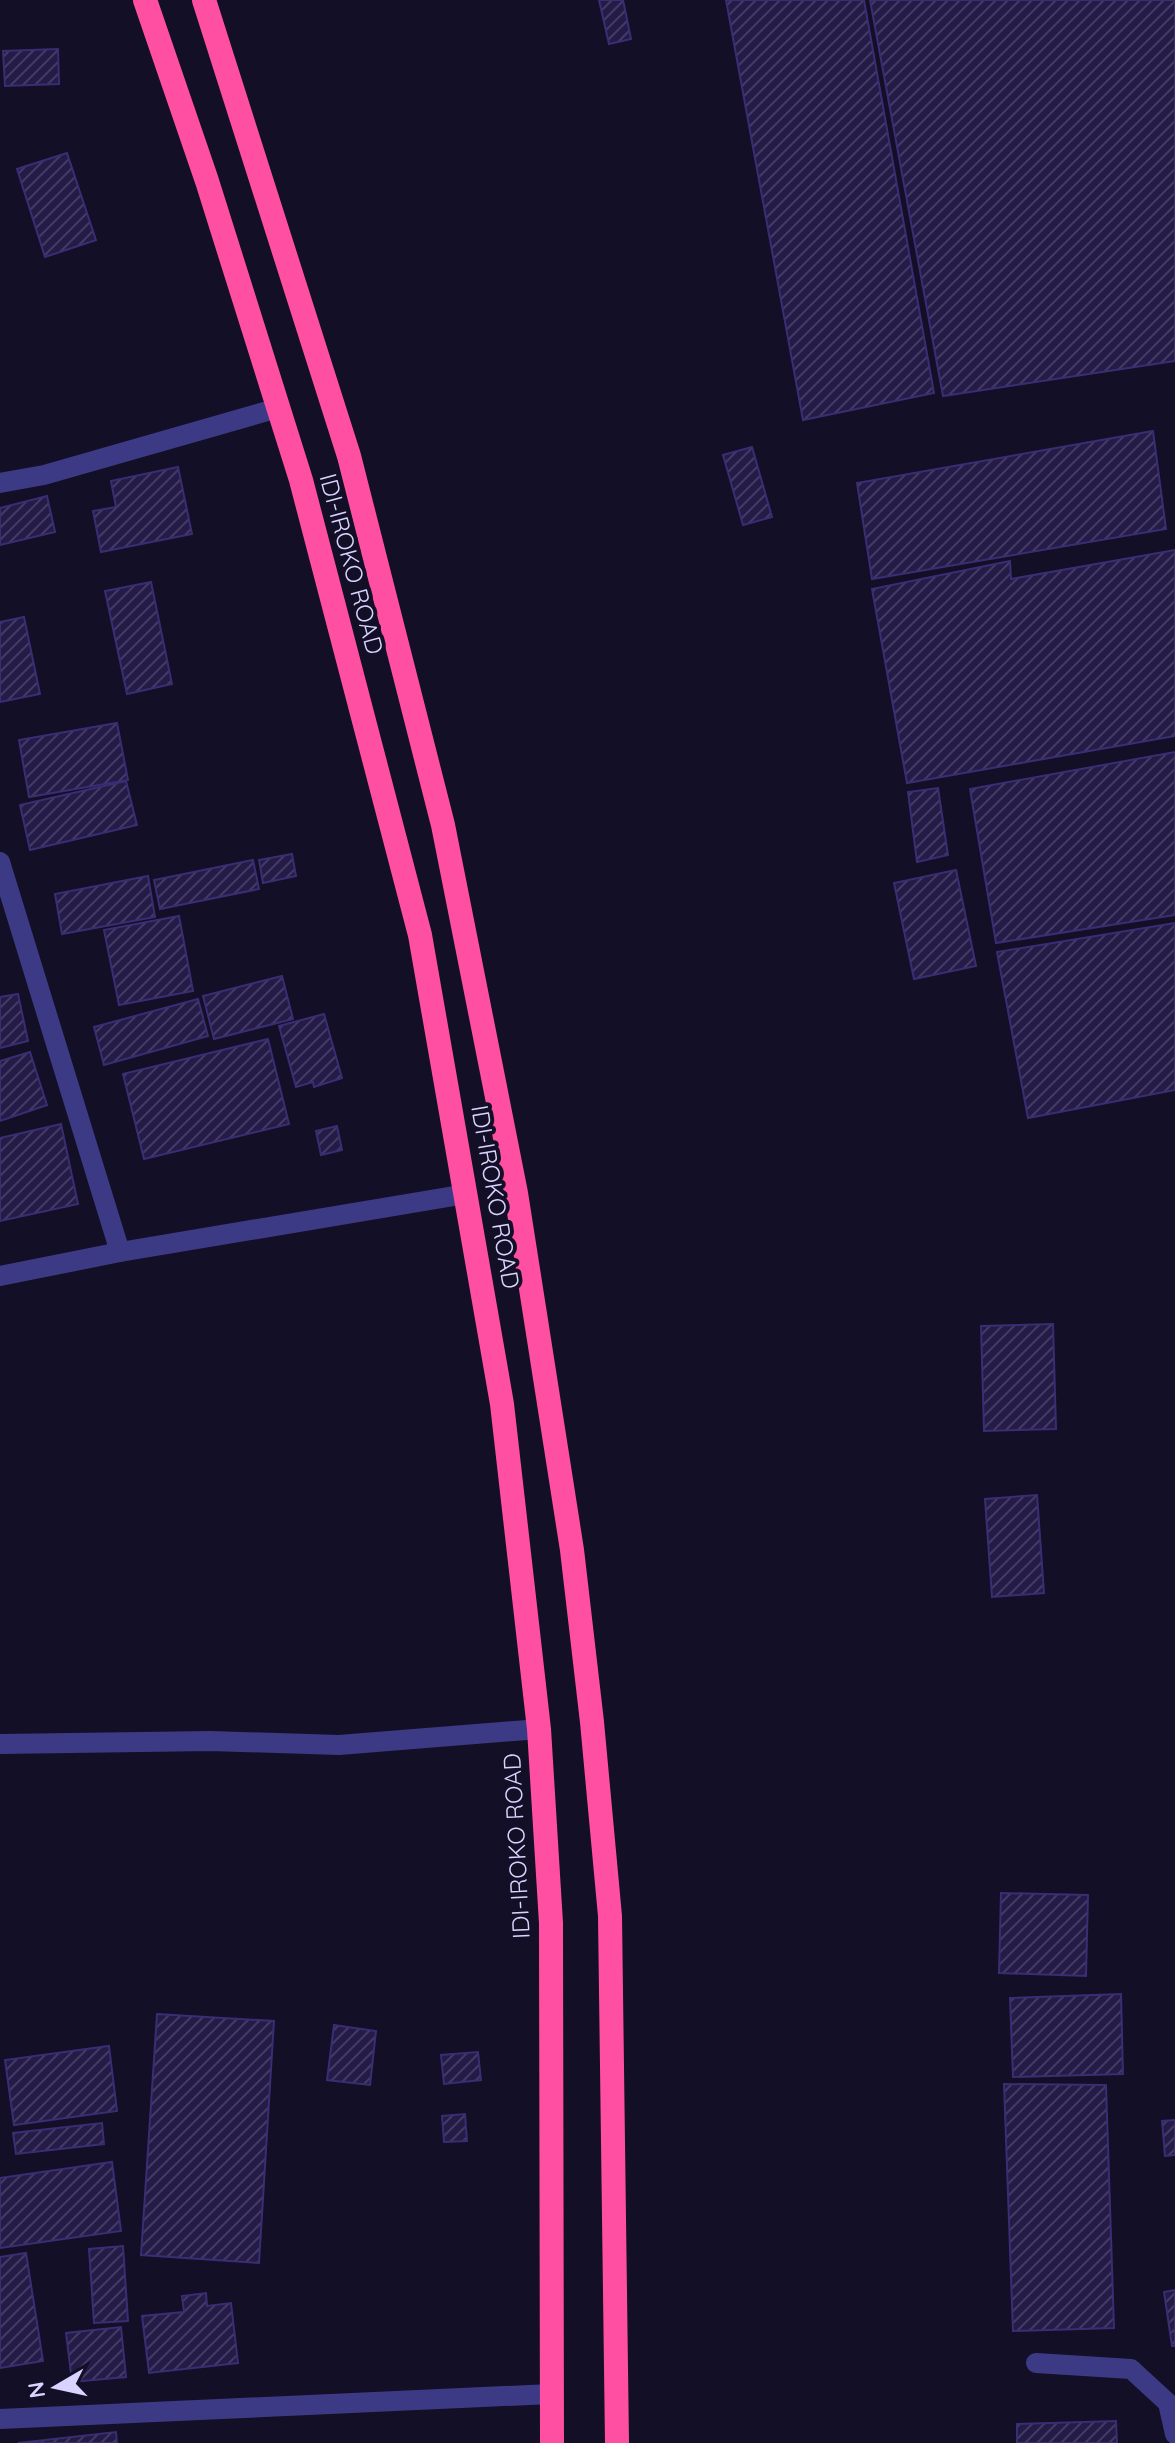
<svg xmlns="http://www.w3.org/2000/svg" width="1175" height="2443" viewBox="0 0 1175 2443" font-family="Quicksand,sans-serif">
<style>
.building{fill:url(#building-hatch);stroke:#3b2d73;stroke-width:2}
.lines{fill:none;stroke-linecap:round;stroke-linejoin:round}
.minor{stroke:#3d3a85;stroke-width:20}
.highway{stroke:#ff4fa3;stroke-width:24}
.labels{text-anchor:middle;stroke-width:8;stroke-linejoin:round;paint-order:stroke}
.street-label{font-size:24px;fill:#d9d4ff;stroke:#130f26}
</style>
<defs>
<pattern id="building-hatch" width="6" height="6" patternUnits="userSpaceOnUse" patternTransform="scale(2)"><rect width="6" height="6" fill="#241b47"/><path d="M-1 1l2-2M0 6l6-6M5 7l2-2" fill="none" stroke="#433b63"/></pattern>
</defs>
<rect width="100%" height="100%" fill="#130f26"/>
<g class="building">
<polygon points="599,0 623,0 631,39 609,44"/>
<polygon points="726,0 864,0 934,393 803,420"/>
<polygon points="870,0 1175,0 1175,361 943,396"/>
<polygon points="58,49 59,84 5,86 3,51"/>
<polygon points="67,153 96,240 45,257 17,169"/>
<polygon points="1153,431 1166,529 872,579 857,483"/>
<polygon points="752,447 772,517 743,525 723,455"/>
<polygon points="178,467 192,534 101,552 93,511 116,507 111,481"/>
<polygon points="47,496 55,532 0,545 0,508"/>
<polygon points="1175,550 1175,736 907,783 872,589 1010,561 1011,579"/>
<polygon points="151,582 172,684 127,694 105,591"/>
<polygon points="24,617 40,694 0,702 0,622"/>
<polygon points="117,723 128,780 29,797 19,740"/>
<polygon points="1175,752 1175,915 996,943 970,789"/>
<polygon points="126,781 137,825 30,850 20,805"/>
<polygon points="938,788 948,855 917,862 908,792"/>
<polygon points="292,854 296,876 263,883 259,860"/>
<polygon points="253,860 259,889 160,909 154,880"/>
<polygon points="956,870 976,966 914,979 894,883"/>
<polygon points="148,876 155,917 62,934 55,894"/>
<polygon points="179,916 193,991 119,1005 104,930"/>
<polygon points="1175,923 1175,1090 1028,1118 997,952"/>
<polygon points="282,976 293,1019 214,1039 203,996"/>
<polygon points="18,994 28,1041 0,1048 0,997"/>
<polygon points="198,999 208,1036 104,1065 94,1027"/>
<polygon points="324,1014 342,1078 314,1087 313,1082 296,1087 279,1026"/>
<polygon points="268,1039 289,1124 144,1159 123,1074"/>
<polygon points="30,1052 47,1105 0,1121 0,1061"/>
<polygon points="61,1124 78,1204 0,1221 0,1138"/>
<polygon points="337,1126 342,1150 321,1155 316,1131"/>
<polygon points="1053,1324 1056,1429 984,1431 981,1326"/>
<polygon points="1037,1495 1044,1593 992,1597 985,1499"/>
<polygon points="1001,1893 1088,1895 1086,1976 999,1973"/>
<polygon points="1121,1994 1123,2074 1013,2077 1010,1998"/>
<polygon points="157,2014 274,2021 259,2263 141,2255"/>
<polygon points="334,2025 376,2031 370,2085 327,2080"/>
<polygon points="109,2046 117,2111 14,2125 5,2060"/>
<polygon points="478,2052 481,2080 444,2084 441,2055"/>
<polygon points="1004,2084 1106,2085 1114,2328 1013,2331"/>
<polygon points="465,2114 467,2141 444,2142 442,2116"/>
<polygon points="1175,2120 1175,2155 1165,2156 1162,2121"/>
<polygon points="102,2123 104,2144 16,2154 13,2133"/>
<polygon points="112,2162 121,2231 0,2248 0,2178"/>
<polygon points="123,2246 128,2321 94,2323 89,2249"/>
<polygon points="26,2253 43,2361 0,2368 0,2257"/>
<polygon points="1175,2290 1175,2346 1172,2346 1164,2292"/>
<polygon points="206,2293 207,2306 231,2303 238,2363 149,2373 142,2316 184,2312 182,2296"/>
<polygon points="121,2327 126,2377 72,2382 66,2333"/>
<polygon points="1116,2421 1117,2443 1017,2443 1017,2424"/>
<polygon points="116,2432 117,2443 18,2443"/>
</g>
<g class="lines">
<g class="minor">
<polyline points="0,483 44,475 278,408"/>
<polyline points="0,862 120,1252"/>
<polyline points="0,1276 120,1252 466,1194"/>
<polyline points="0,1744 211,1741 339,1745 539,1729"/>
<polyline points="1036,2363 1131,2369 1168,2403 1175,2434"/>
<polyline points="0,2419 551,2394"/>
</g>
<g class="highway">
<polyline points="145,0 207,181 301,480 420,935 502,1404 539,1729 551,1923 552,2443"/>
<polyline points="204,0 349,456 443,825 516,1193 572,1550 592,1722 610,1916 617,2443"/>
</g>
</g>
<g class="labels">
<g class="street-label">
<text transform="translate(351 564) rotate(75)" y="8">IDI-IROKO ROAD</text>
<text transform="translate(495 1197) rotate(80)" y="8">IDI-IROKO ROAD</text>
<text transform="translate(517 1846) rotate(-93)" y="8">IDI-IROKO ROAD</text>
</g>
</g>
<g transform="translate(56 2387) rotate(261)" stroke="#130f26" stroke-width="6" paint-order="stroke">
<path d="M0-6L14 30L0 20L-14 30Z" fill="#d9d4ff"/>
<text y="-12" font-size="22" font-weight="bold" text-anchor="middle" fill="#d9d4ff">N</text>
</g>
</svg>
